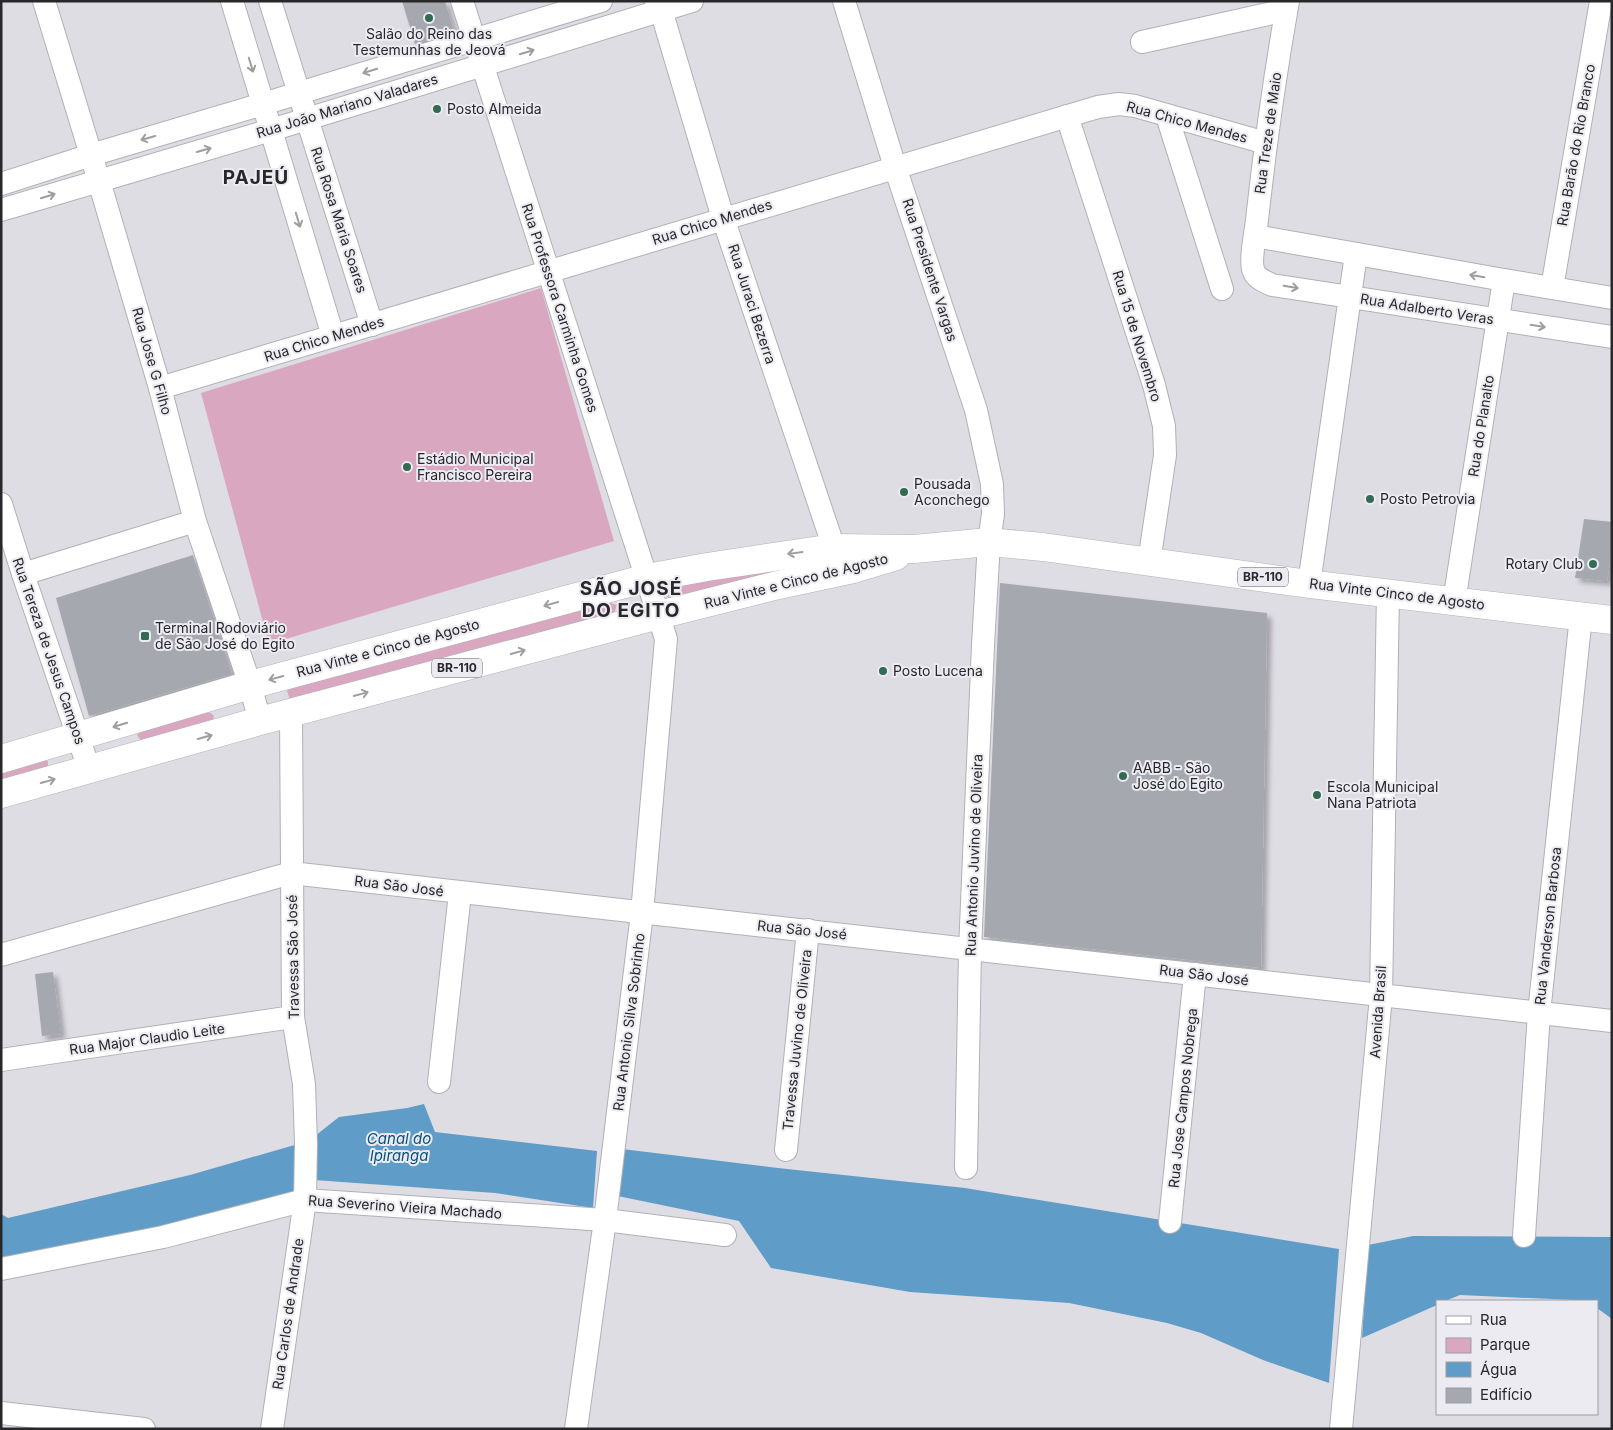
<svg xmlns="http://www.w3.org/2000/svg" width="1613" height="1430" viewBox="0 0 1613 1430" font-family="Inter,sans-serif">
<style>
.green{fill:#d9a8c0}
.water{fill:#609cc8}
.building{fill:#a6a8af;filter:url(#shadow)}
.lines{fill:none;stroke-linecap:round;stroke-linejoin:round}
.minor-casing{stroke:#b1b0b7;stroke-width:24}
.major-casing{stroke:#b1b0b7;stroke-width:29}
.minor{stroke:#fff;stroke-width:22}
.major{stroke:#fff;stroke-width:28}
.oneway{stroke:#9e9e9f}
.poi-dot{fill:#336b52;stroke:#ecebf2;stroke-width:2}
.labels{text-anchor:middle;stroke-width:4;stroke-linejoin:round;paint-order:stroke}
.shield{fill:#ecebf2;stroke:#636266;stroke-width:1}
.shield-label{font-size:12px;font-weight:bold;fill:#28282a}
.poi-label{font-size:14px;fill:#28282a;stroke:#ecebf2;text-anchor:start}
.street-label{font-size:14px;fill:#28282a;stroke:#ecebf2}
.water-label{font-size:15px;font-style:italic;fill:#06527c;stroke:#ecebf2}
.district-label{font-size:19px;font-weight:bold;letter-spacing:1px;fill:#28282a;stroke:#ecebf2}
</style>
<defs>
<filter id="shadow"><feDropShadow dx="4.5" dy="4.5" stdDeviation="2.5" flood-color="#0004"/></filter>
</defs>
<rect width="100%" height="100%" fill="#dfdde4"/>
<g class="green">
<polygon points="541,288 614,541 269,644 201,393"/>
<path d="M864,555L680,600C672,599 664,598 660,590L665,586Z"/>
<polygon points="607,602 617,605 614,613 290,700 287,691 291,687"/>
<polygon points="206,712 211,713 214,716 213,721 141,741 137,735 141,731"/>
<polygon points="45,758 48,762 48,766 43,770 1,781 1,768"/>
</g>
<g class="water">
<polygon points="424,1104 435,1132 597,1151 593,1208 495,1193 314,1180 315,1136 339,1117 407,1108"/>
<polygon points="298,1144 293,1197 192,1222 1,1260 1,1214 8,1218 190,1175"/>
<polygon points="622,1149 778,1168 965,1188 1339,1249 1329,1383 1263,1360 1201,1333 1167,1323 1069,1303 910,1292 771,1268 739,1221 608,1194"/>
<polygon points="1413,1236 1612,1237 1612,1319 1597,1308 1597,1301 1460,1295 1445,1301 1437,1301 1437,1305 1362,1338 1368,1245"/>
</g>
<g class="building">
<polygon points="402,1 445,1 454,32 415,44"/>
<polygon points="1584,519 1612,522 1612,549 1607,581 1575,578"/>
<polygon points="193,555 232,674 89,716 56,598"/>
<polygon points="1000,583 1267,613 1261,968 984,937"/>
<polygon points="53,972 61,1034 42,1036 35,974"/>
</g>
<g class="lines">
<defs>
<g id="minor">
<polyline points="44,1 99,181 160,388 195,521 250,685 260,721"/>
<polyline points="232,1 333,336"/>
<polyline points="270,1 372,325"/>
<polyline points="462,1 666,639 642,913 605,1220 576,1429"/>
<polyline points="656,1 661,10 723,218 834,548"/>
<polyline points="844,1 895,167 976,410 992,484 993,514 989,542 983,645 970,950 966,1168"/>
<path d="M1288,1C1275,74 1265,146 1257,220C1256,231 1249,262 1254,272C1257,279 1266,282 1272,285L1612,337"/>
<polyline points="1142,42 1286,10"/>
<polyline points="1067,116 1154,385 1164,426 1165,455 1149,562"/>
<polyline points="1167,116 1222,289"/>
<polyline points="1,184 91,155 263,104 601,1"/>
<polyline points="1,210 271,130 692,1"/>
<polyline points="1255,236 1504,280 1612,298"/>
<polyline points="1552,288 1601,1"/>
<polyline points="160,388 1098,107 1119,104 1135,106 1266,143"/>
<polyline points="1,504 23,574 89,769"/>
<polyline points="23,574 195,521"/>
<polyline points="1309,584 1356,254"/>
<polyline points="1454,602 1504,280"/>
<polyline points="1,955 291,873 1612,1021"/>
<polyline points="1,1060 293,1017"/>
<polyline points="439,1082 460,893"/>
<polyline points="786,1150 808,930"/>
<polyline points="1170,1222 1195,974"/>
<polyline points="1524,1236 1539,1013 1581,616"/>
<polyline points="1,1269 163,1237 305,1200 605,1220 725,1235"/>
<polyline points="1,1413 144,1429"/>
<polyline points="272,1429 305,1200 306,1144 304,1084 293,1017 291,713"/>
<polyline points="1341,1429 1381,996 1388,593"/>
</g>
<g id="major">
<polyline points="1,759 250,685 647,578 707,567 834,548 914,549 989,542 1043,547 1309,584 1612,620"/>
<polyline points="1,794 260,721 659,615 774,586 853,569 896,556"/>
</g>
</defs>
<use href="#minor" class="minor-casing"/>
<use href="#major" class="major-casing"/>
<use href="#minor" class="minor"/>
<use href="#major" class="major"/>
</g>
<defs><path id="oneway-shaft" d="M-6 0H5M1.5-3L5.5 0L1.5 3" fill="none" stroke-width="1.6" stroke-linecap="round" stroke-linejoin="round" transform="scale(1.25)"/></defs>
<g class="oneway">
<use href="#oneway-shaft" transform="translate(527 52) rotate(-17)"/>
<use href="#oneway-shaft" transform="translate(251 65) rotate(73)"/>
<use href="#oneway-shaft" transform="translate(370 71) rotate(163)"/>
<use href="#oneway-shaft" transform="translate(148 138) rotate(164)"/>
<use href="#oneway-shaft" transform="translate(204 150) rotate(-16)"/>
<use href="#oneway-shaft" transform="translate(48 196) rotate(-17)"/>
<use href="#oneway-shaft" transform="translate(298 220) rotate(73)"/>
<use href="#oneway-shaft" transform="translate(1477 276) rotate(-170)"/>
<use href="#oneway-shaft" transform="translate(1291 287) rotate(9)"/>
<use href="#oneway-shaft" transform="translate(1538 326) rotate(9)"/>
<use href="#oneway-shaft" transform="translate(795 553) rotate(172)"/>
<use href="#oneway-shaft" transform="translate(551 604) rotate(165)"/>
<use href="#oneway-shaft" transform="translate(518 652) rotate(-15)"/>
<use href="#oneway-shaft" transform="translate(276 678) rotate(165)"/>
<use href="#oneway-shaft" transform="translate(361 694) rotate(-15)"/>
<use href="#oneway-shaft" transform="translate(120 725) rotate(163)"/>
<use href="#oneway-shaft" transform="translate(205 737) rotate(-16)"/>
<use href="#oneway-shaft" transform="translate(48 781) rotate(-15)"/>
</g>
<g class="poi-dot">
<circle cx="429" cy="18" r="5"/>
<circle cx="437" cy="109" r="5"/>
<circle cx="407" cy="467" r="5"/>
<circle cx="904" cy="492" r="5"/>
<circle cx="1370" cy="499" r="5"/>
<circle cx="1593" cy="564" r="5"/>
<rect x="140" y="631" width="10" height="10" rx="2.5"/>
<circle cx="883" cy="671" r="5"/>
<circle cx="1123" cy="776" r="5"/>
<circle cx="1317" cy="795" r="5"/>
</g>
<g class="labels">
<g class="shield">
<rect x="1238" y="567.5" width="50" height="19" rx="4"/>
<rect x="432" y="658.5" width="50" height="19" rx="4"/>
</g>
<g class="shield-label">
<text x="1263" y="581">BR-110</text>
<text x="457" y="672">BR-110</text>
</g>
<g class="poi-label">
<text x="429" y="39" text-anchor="middle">Salão do Reino das<tspan x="429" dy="16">Testemunhas de Jeová</tspan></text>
<text x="447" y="114">Posto Almeida</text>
<text x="417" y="464">Estádio Municipal<tspan x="417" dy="16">Francisco Pereira</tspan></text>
<text x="914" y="489">Pousada<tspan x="914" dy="16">Aconchego</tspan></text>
<text x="1380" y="504">Posto Petrovia</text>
<text x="1583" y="569" text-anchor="end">Rotary Club</text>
<text x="155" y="633">Terminal Rodoviário<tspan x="155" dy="16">de São José do Egito</tspan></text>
<text x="893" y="676">Posto Lucena</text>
<text x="1133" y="773">AABB - São<tspan x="1133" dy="16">José do Egito</tspan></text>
<text x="1327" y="792">Escola Municipal<tspan x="1327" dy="16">Nana Patriota</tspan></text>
</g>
<g class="street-label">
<text transform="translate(347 106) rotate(-17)" y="5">Rua João Mariano Valadares</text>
<text transform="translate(1187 122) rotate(15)" y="5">Rua Chico Mendes</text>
<text transform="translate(1268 133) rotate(-82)" y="5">Rua Treze de Maio</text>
<text transform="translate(1576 145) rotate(-80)" y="5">Rua Barão do Rio Branco</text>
<text transform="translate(339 220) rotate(72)" y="5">Rua Rosa Maria Soares</text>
<text transform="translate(712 222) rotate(-17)" y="5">Rua Chico Mendes</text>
<text transform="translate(930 270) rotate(72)" y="5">Rua Presidente Vargas</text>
<text transform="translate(752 304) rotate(72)" y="5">Rua Juraci Bezerra</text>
<text transform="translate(560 308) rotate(72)" y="5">Rua Professora Carminha Gomes</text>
<text transform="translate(1427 309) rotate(9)" y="5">Rua Adalberto Veras</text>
<text transform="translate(1137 336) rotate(73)" y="5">Rua 15 de Novembro</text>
<text transform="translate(324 339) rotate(-17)" y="5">Rua Chico Mendes</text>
<text transform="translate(152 361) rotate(74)" y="5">Rua Jose G Filho</text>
<text transform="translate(1481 426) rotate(-81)" y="5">Rua do Planalto</text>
<text transform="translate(796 581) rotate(-14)" y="5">Rua Vinte e Cinco de Agosto</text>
<text transform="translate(1397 594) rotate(7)" y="5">Rua Vinte Cinco de Agosto</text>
<text transform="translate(388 648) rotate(-15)" y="5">Rua Vinte e Cinco de Agosto</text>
<text transform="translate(49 651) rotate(71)" y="5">Rua Tereza de Jesus Campos</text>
<text transform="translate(974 855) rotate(-88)" y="5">Rua Antonio Juvino de Oliveira</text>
<text transform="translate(399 886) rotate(7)" y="5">Rua São José</text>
<text transform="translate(1548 926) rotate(-84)" y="5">Rua Vanderson Barbosa</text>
<text transform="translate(802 930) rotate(6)" y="5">Rua São José</text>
<text transform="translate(293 957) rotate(-91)" y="5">Travessa São José</text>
<text transform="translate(1204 975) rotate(7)" y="5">Rua São José</text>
<text transform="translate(1378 1012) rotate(-86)" y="5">Avenida Brasil</text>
<text transform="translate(629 1022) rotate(-83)" y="5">Rua Antonio Silva Sobrinho</text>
<text transform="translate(147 1039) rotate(-8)" y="5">Rua Major Claudio Leite</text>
<text transform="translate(797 1040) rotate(-84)" y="5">Travessa Juvino de Oliveira</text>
<text transform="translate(1183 1098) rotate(-84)" y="5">Rua Jose Campos Nobrega</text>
<text transform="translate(405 1207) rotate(4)" y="5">Rua Severino Vieira Machado</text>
<text transform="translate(288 1314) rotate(-82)" y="5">Rua Carlos de Andrade</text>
</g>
<g class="water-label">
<text x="399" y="1144">Canal do<tspan x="399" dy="17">Ipiranga</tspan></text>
</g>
<g class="district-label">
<text x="256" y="184">PAJEÚ</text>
<text x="631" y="595">SÃO JOSÉ<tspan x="631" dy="22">DO EGITO</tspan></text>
</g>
</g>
<rect width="1613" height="1430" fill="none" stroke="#28282a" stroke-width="5"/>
<rect x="1436" y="1300" width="162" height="115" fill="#ecebf2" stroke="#9e9da2"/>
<rect x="1446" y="1316" width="25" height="8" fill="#ffffff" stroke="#9e9da2"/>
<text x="1480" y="1325" font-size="15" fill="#28282a">Rua</text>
<rect x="1446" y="1338" width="25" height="15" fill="#d9a8c0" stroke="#9e9da2"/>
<text x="1480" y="1350" font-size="15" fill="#28282a">Parque</text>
<rect x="1446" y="1362" width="25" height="15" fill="#609cc8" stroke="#9e9da2"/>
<text x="1480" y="1375" font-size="15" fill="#28282a">Água</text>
<rect x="1446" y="1388" width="25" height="15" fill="#a6a8af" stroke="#9e9da2"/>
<text x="1480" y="1400" font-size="15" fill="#28282a">Edifício</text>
</svg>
